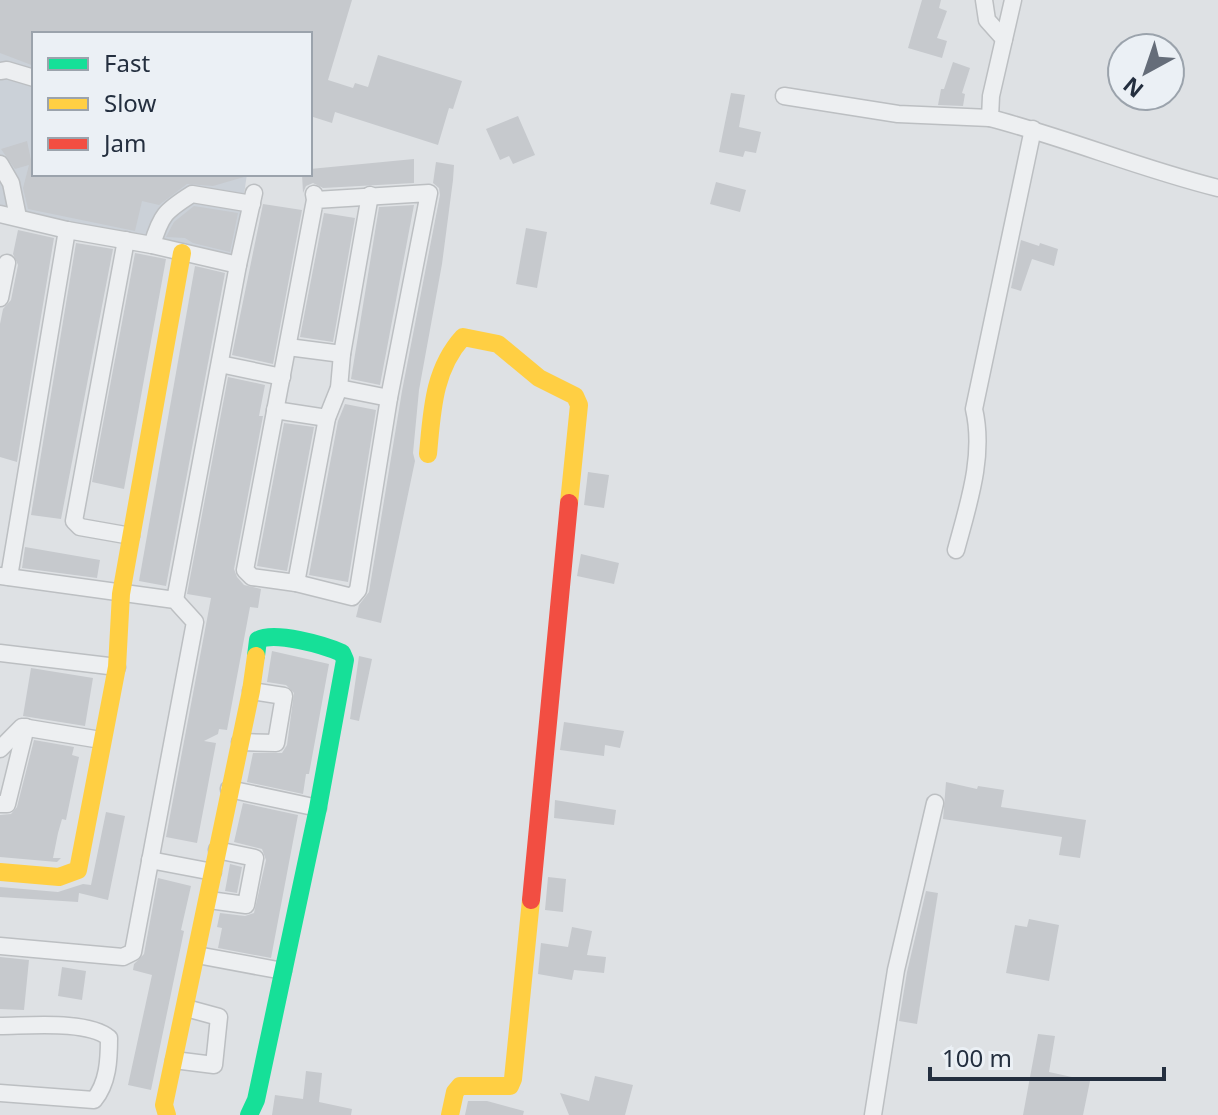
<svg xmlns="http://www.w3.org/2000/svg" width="1218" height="1115" viewBox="0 0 1218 1115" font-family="'Noto Sans',sans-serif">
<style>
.built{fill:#cbd1d8}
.building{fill:#c6c9cd}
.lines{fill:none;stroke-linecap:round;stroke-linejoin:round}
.street-casing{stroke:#bcbfc2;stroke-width:19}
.street{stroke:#edeff1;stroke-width:16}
.fast{stroke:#16e098;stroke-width:18}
.slow{stroke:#ffcf43;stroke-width:18}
.jam{stroke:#f24e42;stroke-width:18}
</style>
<rect width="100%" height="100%" fill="#dee1e4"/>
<polygon class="built" points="0,0 34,34 34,174 247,174 234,262 0,206"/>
<g class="building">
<polygon points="0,0 352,0 328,80 353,88 355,83 368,87 378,55 462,81 453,109 449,108 438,145 335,112 332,123 310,116 310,34 34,34 34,66 0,53"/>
<polygon points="922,0 941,0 939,8 947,11 937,38 947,41 942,58 908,48"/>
<polygon points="953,62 970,68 962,93 965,94 963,106 938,105 941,89 944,89"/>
<polygon points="731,93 745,95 739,127 761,132 756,153 745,151 743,157 719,152"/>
<polygon points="518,116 535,155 513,164 509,156 500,160 486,129"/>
<polygon points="27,141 34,174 243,174 244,177 213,186 187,184 159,205 142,201 135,231 28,209 23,188 29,165 15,169 1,149"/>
<polygon points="414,159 414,183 323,188 313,183 306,186 303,193 302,174 310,174 310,169"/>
<polygon points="436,162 454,165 453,180 442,264 419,390 413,453 415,461 381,623 356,617 359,605 369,592 402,391 440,195 439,188 433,183"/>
<polygon points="716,182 746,190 740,212 710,204"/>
<polygon points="263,204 302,210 273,364 232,355"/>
<polygon points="414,205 380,385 351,379 379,207"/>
<polygon points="194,206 238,213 230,252 193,243 185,238 166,237 174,222"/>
<polygon points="324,213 355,218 333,342 300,337"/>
<polygon points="526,228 547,232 537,288 516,284"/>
<polygon points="18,230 54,238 17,462 0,457 0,324 3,309 11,300 18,265 13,254"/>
<polygon points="1021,240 1039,246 1040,243 1058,249 1054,266 1032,259 1021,291 1011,288"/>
<polygon points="76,243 113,249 61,519 31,515"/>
<polygon points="135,253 166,259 124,489 92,482"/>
<polygon points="195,266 225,273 166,586 139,581"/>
<polygon points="228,377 265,385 259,416 263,416 234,569 237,577 244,585 261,589 258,608 250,607 227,730 219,729 218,734 204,741 216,743 197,843 166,837 211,598 187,594"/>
<polygon points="345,404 376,410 348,582 309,575 338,421"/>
<polygon points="284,423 314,427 287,571 257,566"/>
<polygon points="588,472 609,475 604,508 584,505"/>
<polygon points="25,547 100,560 97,578 22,568"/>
<polygon points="581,554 619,563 614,584 577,576"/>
<polygon points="272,651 329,664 309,774 306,774 303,794 247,782 253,753 282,753 287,745 294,693 286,685 267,682"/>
<polygon points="359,656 372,659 359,721 350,719"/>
<polygon points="31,668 93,678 85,726 23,716"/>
<polygon points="564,722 624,731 620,748 605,745 604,756 560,750"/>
<polygon points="34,740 74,747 72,755 79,757 66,820 62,819 58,833 53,858 61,858 57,862 0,857 0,815 11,814 17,807"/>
<polygon points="946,782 977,789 978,786 1004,790 1001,807 1086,820 1080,858 1059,855 1062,837 943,819"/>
<polygon points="555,800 616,810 614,825 554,818"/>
<polygon points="243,803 298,815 271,958 218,948 222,928 217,927 220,913 245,916 254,913 266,860 262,849 234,842"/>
<polygon points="106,812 125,816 108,900 79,893 78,902 0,897 0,887 58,892 83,884 91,885"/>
<polygon points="230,864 242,867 237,893 225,891"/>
<polygon points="548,877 566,879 563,912 545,910"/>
<polygon points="158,878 191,886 181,930 184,931 151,1090 128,1085 152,975 133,970 134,964 144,954"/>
<polygon points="926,891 938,893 917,1024 899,1021 907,972"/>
<polygon points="1029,919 1059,925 1049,981 1006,973 1015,925 1027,927"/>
<polygon points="572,927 592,931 587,955 606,957 604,973 574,970 572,980 538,974 541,943 568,947"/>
<polygon points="0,957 29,960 24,1010 0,1009"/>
<polygon points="62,967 86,971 82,1000 58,996"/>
<polygon points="1038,1034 1055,1036 1049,1072 1090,1081 1083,1115 1023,1115"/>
<polygon points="306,1071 322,1073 319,1102 352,1109 351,1115 272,1115 275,1095 303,1099"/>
<polygon points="595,1076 633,1085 625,1115 569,1115 560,1093 589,1101"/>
<polygon points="468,1101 487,1101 524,1111 523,1115 465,1115"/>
</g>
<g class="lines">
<defs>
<g id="street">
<polyline points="984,0 987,20 1004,39"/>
<path d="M1013,0L991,96L990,118C1067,138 1141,169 1218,188"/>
<polyline points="0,71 7,70 34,78"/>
<polyline points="784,96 898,114 990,118"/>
<polyline points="0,164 11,183 18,217"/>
<polyline points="314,194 315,200 245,570 252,577 296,583 352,597 358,590 389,398 429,193 315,200"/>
<polyline points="0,214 67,230 152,245 238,265"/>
<polyline points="126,240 74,521 80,527 131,536"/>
<path d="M152,245C161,215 165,211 192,194L252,204"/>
<polyline points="0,298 7,263"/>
<polyline points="288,347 342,354"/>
<polyline points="220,364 282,377"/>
<polyline points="339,388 389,398"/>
<polyline points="275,410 327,418"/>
<path d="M956,550C968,505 985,456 974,409L1033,129"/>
<polyline points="0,576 175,600 195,622 133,952 123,957 0,946"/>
<polyline points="9,577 67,230"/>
<polyline points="296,583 327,418 339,388 342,354 370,195"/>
<polyline points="175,600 238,265 254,193"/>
<polyline points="0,653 117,667"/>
<polyline points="240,742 276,743 284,696 251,691"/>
<polyline points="0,749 22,727 101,740"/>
<polyline points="229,789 318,808"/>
<polyline points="0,804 7,804 26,727"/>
<polyline points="150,860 213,872"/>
<polyline points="209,900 246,905 255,858 217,850"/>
<polyline points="197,955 283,971"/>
<path d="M0,1026C28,1026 88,1020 109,1038C109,1060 108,1083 94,1100L0,1093"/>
<polyline points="174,1060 214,1065 219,1017 186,1008"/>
<polyline points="873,1115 896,970 935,803"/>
</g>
</defs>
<use href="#street" class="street-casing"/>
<use href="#street" class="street"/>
<path class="fast" d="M249,1115L256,1100L318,808L345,660L342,653C324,645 275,631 258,640L256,656"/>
<g class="slow">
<path d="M428,454C432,412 433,370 463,337L498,344L539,378L575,396L579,405L569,503"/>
<polyline points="0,872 59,877 78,870 117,667 121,594 182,253"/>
<polyline points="167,1115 164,1105 251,691 256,656"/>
<polyline points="450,1115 455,1092 460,1086 510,1086 513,1079 531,900"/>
</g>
<polyline class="jam" points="531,900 569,503"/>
</g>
<rect x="32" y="32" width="280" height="144" fill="#ebf0f5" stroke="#9ba3ac" stroke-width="2"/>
<rect x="48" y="58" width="40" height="12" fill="#16e098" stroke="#9ba3ac" stroke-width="2"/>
<text x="104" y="72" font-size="24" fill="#242f3f">Fast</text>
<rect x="48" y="98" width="40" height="12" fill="#ffcf43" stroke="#9ba3ac" stroke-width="2"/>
<text x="104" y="112" font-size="24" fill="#242f3f">Slow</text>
<rect x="48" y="138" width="40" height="12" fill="#f24e42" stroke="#9ba3ac" stroke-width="2"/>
<text x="104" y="152" font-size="24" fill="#242f3f">Jam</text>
<g transform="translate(1146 72) rotate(220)"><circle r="38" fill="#ebf0f5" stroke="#9ba3ac" stroke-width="2"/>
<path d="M0-6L14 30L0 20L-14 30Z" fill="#656d79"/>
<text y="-12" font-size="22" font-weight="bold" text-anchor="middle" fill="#242f3f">N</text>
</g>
<path d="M930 1067v12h234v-12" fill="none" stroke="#242f3f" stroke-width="4"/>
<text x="942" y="1067" font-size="24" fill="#242f3f" stroke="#ebf0f5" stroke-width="6" paint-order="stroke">100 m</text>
</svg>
